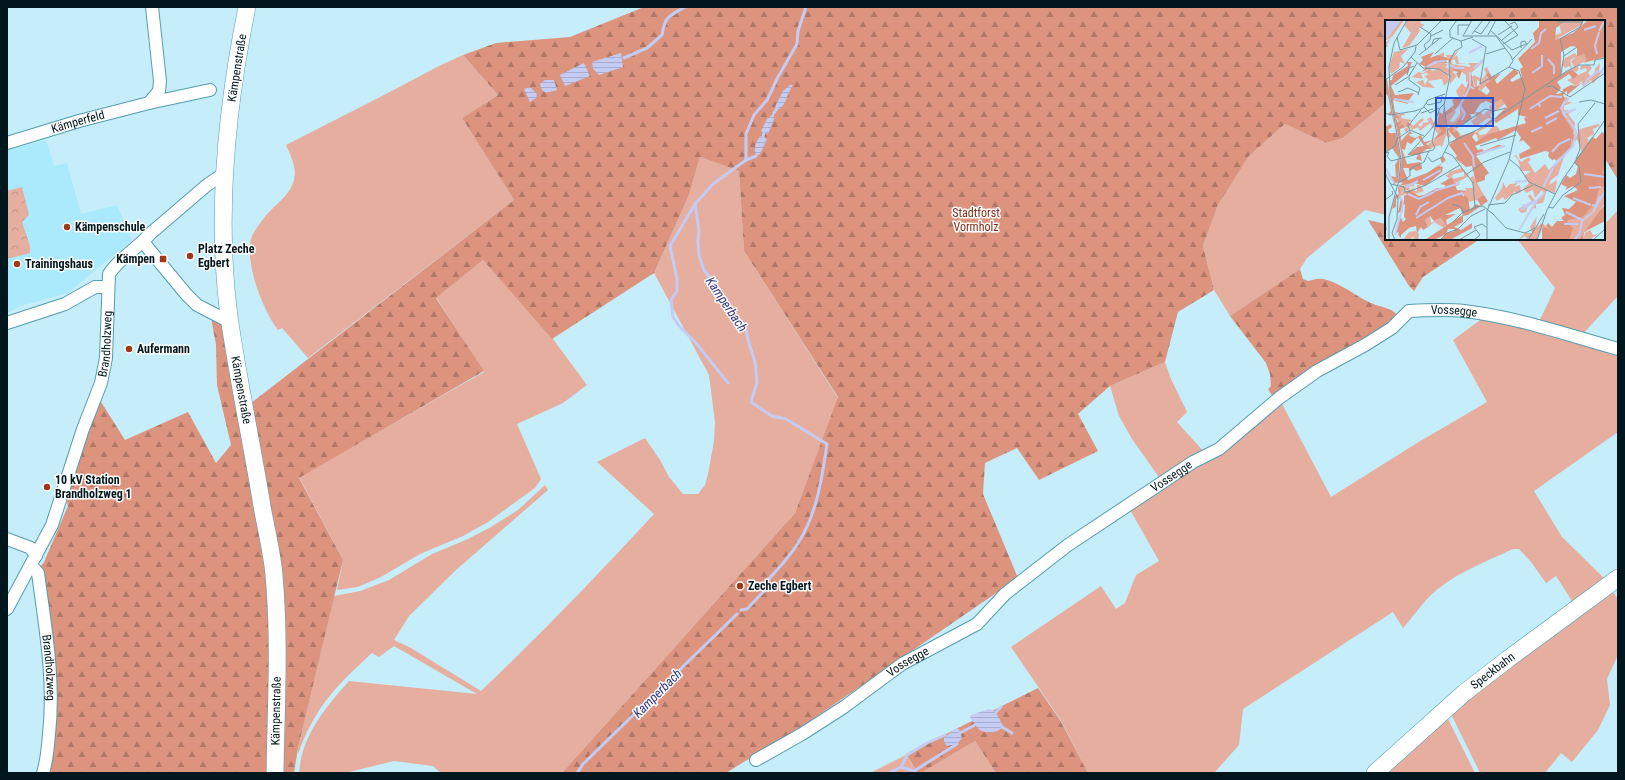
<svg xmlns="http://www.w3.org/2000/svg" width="1625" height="780" viewBox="0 0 1625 780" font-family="'Roboto Condensed',sans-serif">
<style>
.built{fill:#aaeafc}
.grass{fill:#e5ae9f}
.forest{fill:url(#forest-firs)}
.park{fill:url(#park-crowns)}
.water{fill:url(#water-rules)}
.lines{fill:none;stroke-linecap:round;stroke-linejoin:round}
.stream{stroke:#c4ccf4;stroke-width:3}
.street-casing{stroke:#559cae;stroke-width:14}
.secondary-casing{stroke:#559cae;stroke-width:18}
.street{stroke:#fff;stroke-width:12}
.secondary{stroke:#fff;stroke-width:17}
.poi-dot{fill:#9f3819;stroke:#fff;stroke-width:1.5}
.labels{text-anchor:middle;stroke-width:3;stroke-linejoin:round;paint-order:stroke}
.street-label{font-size:12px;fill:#00161d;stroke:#fff}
.park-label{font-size:12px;fill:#802b11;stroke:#fff}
.poi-label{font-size:12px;font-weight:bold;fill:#00161d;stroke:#fff;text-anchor:start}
.water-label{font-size:13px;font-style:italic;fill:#31347f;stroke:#fff}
.inset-river{fill:none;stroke:#c4ccf4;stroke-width:2}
.inset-road{fill:none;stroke:#7698a2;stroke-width:1}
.view{fill:#1d4ed8;fill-opacity:0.15;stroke:#1d4ed8;stroke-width:2}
.inset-edge{fill:none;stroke:#00161d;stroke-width:2}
</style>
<defs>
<pattern id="forest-firs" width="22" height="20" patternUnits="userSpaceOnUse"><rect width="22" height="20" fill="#dd947f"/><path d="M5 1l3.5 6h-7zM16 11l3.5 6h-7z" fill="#b17867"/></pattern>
<pattern id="park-crowns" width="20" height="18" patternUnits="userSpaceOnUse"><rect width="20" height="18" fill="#e5ae9f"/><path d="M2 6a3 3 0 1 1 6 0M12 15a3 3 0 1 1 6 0" fill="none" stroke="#c39588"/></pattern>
<pattern id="water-rules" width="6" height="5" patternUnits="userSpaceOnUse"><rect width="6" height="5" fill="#c4ccf4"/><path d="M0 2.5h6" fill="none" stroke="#a7aed1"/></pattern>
</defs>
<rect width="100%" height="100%" fill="#c5eefa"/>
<polygon class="built" points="46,140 54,166 67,163 81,214 117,205 132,240 68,293 24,305 7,313 7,150"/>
<g class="grass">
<path d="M463,55L498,95L462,118L514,200L308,358L282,328L278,330C263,311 243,260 252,236C255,230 260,223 264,218C273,206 290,196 294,180C297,168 291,156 286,145L386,94L439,66Z"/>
<polygon points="1386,103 1386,215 1365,210 1307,258 1300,269 1230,316 1214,290 1203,246 1218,205 1249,156 1285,124 1326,143 1343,138"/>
<path d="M700,157L739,171L744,251L838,398L795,513L562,773H441L433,766L394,761L345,773H299C302,735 325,708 349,681L477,694L394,646L379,657L372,653C336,686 315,707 298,754V748L334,596L360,591L389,580L432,554L468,539L491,527L518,510L545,485L548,490L456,570L409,616L394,640L411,648L481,691C541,634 598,575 654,514L597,462L645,438L660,460L669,477L683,494H698L705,485L708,474L714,441L715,422L709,375L654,273L689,195Z"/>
<polygon points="1618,210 1618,296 1580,337 1538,324 1555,288 1517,239 1604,239 1604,225"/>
<polygon points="483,260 553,339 587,385 563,403 517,424 541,479 535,488 488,522 463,536 420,554 381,577 358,587 337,590 343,560 299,477 484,372 436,297"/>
<path d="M1483,318L1618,352V432L1534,491L1562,537L1608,582L1574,604L1556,576L1546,583L1531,562L1519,549H1513C1483,563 1450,575 1427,599C1419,608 1411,619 1403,628L1393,612L1243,709L1239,745L1215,772L1088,773L1060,719L1011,647L1101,586L1116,609L1125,603L1136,575L1159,561L1129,508L1280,400L1331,497L1417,443L1487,402L1453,340Z"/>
<polygon points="1165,362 1171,379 1187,412 1177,422 1204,452 1161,480 1132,439 1119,416 1110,386"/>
<polygon points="1612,590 1618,599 1618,655 1607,679 1610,705 1598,730 1572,762 1561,753 1545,773 1480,773 1450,712"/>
<polygon points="1447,717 1475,773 1380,773"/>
<polygon points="975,741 996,773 921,773"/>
<polygon points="906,755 918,773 870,773"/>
</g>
<g class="forest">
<polygon points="644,7 1618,7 1618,180 1604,157 1604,21 1386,21 1386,103 1343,138 1326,143 1285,124 1249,156 1218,205 1203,246 1214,290 1178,312 1165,362 1110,386 1078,414 1098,451 1039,480 1017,448 985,463 983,494 1018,578 807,723 726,773 562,773 795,513 838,397 744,251 739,171 700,157 689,195 654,273 552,339 483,260 436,298 484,371 299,478 343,560 298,748 294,773 282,773 282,618 251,403 514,200 462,118 498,95 463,55 496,43 570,37"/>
<polygon points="1368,220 1386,224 1386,239 1480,239 1423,277 1414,291 1409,286"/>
<path d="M1300,269L1303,279L1308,281C1314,280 1317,278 1323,279C1343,283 1358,299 1376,305C1382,307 1393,309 1396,314L1393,323L1274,398L1268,389L1271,386L1270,374L1266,363L1230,316Z"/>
<polygon points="211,317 226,325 271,582 272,773 48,773 51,749 40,567 44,562 68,506 65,494 98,397 125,440 188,412 216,463 231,445 217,385 216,345"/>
<polygon points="1038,688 1060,720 1088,773 996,773 975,741 921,773 918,773 906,754"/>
</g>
<polygon class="park" points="22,187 29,215 22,222 30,246 30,253 7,259 7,191"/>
<g class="water">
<polygon points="621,53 623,67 599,75 593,69 592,62"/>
<polygon points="584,63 590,76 565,86 560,75"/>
<polygon points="545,80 554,80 557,90 546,93 542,90 540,84"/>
<path d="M790,85H793C787,93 787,102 780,109L775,107L783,91Z"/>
<polygon points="530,87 537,94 536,98 530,102 524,89"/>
<polygon points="774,113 774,119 768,134 761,131 767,119"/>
<path d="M760,136L767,139L760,154L756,156C753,148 756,142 760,136Z"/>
<path d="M989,709L996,712L1003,726C1000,730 998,731 993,732C980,734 976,727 970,717L971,715Z"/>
<polygon points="955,729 959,729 962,738 957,744 947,746 944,742 944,738"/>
</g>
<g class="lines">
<g class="stream">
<path d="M624,58L647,48L662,35C665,15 670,16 685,7"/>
<polyline points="774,113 777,108"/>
<polyline points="763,137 764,132"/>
<polyline points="746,160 756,156"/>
<polyline points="695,204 670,246 677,279 677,291 671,300 673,317 679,326 696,343 728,383"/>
<path d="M741,610L747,609L768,587L765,583C777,570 789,558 798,543C817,514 822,478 827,444L786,419L772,416L751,402L757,382L755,362L748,340L746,330L743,323L726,306L717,287L704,270L699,256L698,240L699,231L695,204L713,184L746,160V134L754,115L767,100L778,77L797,44L798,31L806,7"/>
<polyline points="996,712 1001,707"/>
<polyline points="1002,727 1012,733"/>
<polyline points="960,733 975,725"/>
<polyline points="901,767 907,755 927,743 945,735"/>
<polyline points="577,773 583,764 737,614"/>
<polyline points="889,773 901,767 914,771 957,744"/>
</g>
<defs>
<g id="street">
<polyline points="149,103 210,90"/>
<path id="s1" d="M7,143L79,121L149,103L159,91L160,81L152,7"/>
<polyline points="143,242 186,294 197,305 230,322"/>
<polyline points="7,323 65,304 95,287 108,287"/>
<polyline points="7,539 31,548 36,556"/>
<path id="s2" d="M31,565L38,573C45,626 55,680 49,734C48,747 47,760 43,773"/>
<path id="s3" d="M7,609L52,525L83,429L101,383L106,358L109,274C119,258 138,248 151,233L207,185L225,173"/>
<path id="s4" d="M756,760L802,734L844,707L902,664L977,624L1005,594L1068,545L1193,462L1219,449L1279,398L1317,371L1365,345L1392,328L1409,311C1427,310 1446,309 1464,311C1516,317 1568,335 1618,349"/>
</g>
<g id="secondary">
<path id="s5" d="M247,7C226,110 215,218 230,323C239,384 252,445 262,506C266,529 272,552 274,575C280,641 276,707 275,773"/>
<path id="s6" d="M1375,773L1464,693L1508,659L1618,578"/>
</g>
</defs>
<use href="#street" class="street-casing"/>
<use href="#secondary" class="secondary-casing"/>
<use href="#street" class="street"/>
<use href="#secondary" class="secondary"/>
</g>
<g class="poi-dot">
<circle cx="67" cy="227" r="4"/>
<circle cx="190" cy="256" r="4"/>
<rect x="159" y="255" width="8" height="8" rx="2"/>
<circle cx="17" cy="264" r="4"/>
<circle cx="129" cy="349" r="4"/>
<circle cx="47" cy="487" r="4"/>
<circle cx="740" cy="586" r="4"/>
</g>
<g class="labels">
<g class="street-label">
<text transform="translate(237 68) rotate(-81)" y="4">Kämpenstraße</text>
<text dy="4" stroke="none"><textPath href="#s1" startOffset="74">Kämperfeld</textPath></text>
<text dy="4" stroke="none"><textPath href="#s4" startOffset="841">Vossegge</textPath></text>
<text dy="4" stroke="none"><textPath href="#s3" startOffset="285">Brandholzweg</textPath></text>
<text dy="4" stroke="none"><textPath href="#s5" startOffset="386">Kämpenstraße</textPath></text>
<text dy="4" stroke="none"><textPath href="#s4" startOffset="505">Vossegge</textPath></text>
<text dy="4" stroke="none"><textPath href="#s4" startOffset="181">Vossegge</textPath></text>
<text dy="4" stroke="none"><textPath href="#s2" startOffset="106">Brandholzweg</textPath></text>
<text dy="4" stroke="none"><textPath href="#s6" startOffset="156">Speckbahn</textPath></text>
<text transform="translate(276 711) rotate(-89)" y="4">Kämpenstraße</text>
</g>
<g class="park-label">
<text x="976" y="217">Stadtforst<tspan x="976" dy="14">Vormholz</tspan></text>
</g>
<g class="poi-label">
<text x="75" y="231">Kämpenschule</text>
<text x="198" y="253">Platz Zeche<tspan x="198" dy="14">Egbert</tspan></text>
<text x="155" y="263" text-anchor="end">Kämpen</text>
<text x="25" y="268">Trainingshaus</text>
<text x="137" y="353">Aufermann</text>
<text x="55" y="484">10 kV Station<tspan x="55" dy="14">Brandholzweg 1</tspan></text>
<text x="748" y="590">Zeche Egbert</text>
</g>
<g class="water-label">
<text transform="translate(727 304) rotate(56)" y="5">Kamperbach</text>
<text transform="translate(657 693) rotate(-45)" y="5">Kamperbach</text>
</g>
</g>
<g transform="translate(1385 20)">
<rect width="220" height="220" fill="#c5eefa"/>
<path d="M16,0H19L2,24L3,27H0V23L3,21L8,16L0,21ZM183,0H198V4L170,20V15L176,13L175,6ZM23,29L16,36L20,44L15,42L14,48L6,54L4,47L9,32ZM74,30L68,39L72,35L74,43H83L71,44L70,39L66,41L53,35L59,32V37H62L61,35H67ZM190,33L192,36L185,40L187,49L189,47L186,41L191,37L199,34L201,40L192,46L194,49L191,52L184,46L180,48L177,44L180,38ZM97,39L99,41L86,53L85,61L81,62V55L66,44L86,47L83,43H94ZM59,42L63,45L60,47L65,49V46L70,50L68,52L72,56L65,64L64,55L59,50L63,55L64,61L59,66L57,59L43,61L50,68L38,67L31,62L38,60L40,65L43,59L39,56L43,55L42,53L36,54L38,59L27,57L33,52L38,53L44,49L48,51L52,49L44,48L48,44ZM215,43L214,51L217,52L208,64L206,60L198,67L197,61L191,66L182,60L202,51L201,48L195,50L196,46L204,45L207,48L203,53L206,57L209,55L210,49ZM102,47L104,52L101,56L105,61L96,71L92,67L100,57L95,62L92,60V66L90,67L87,57L89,55L97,59L101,54L99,49ZM77,63L81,68V74L74,78L71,71ZM182,76L183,82H188L179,86V90L188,91L183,94L190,103L189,115L176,90ZM116,79L120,84L105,95L108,99L106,105L93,112L95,115L101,114L108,106H112L116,112L93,120L92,115L89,114L106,99L103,98L90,107L86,101L91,98L90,92H96L98,95L105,89L104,86ZM75,84L80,92L70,108L77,116L69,112L66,105L61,106V95L68,87L71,92L65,101L68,102L74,96L72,94L75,95ZM19,93L20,95H17L16,98L27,100L19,107H15L11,95ZM46,97L51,107L52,105L56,111L53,114L48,107L45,109L47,106L45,103L35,111L33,107L27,110L25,107L21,113L19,109L27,105L28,106L37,98L39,100L33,105L36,107L38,103L44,102L42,99ZM213,104L215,106L208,109L209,114L202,118L204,121L197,132L192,119L179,137L173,155L166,160L164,165L172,160L170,173L162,170L158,183L151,184V188L147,189L141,200L138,202L150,182L143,185L141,192L136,193L133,189L147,182L143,176L145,174L151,182L159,173L157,170L150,178L148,170L141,173L138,169L144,163L139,156L146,151H136L133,139L129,136L131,135L136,142L144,137L146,140L143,142L150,153L160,144L164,150L185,127L188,116V122L195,109ZM62,109L66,116L64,118L61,115L57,127L55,125L46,128L41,126L60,112L61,114ZM77,148L84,156L71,163L75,164L70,167L67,162L68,159L79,156V152L69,154L64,159L60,154L63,155L64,152ZM88,156L99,175L92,179V182L91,180L84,182L78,173L82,171L80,168H89L85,158ZM118,162L121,168L125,164L133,163L129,167L135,165L136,172L132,174L129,171L128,174L120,180L118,177L112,181L110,178L117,168ZM29,163V166L24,167L25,170L30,167L28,170L32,171V165H35L39,171L30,174L19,169L17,173L22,174L14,176L13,167ZM220,183L200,213L205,210L208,215L213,214L206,219L198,220L202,206ZM45,196L46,203L56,198L61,206L59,208L49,202L43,207L40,200ZM152,196L150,208L157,203L168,212L157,209L152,220H143L140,216L133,220L140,213H147L145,207ZM31,211L34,214L33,220H28L29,216L25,220H18L24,212Z" fill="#e5ae9f"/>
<path d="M154,0H183L171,8L170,20L188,13L203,0H220V37L198,43L201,40L199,34L189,38L192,36V27L186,26L176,32V55L187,49L193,55L188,59L184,54L172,62L176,68L171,74L177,73L178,69L186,65L191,66L198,62L182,75V71L179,73L178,76L181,78L176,86L177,93L188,111V115L192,112L188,123L187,118L185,128L171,141L170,139L167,140L163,136L164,132L160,131L135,139L134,134L146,128L138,120L134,122L136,118L131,110L113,120L111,118L90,126L93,130L97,129L99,131L113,125L120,126L91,136L104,153L100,156V160L91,163L87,146L81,147L70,138L72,136L64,125L71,119L62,109L67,106L69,112L72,111L75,116L91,111L87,117L91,122L101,115L141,103L139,98L142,97L133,95V89L111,103L109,101L113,95L122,87L116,79L108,84L101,81L95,84L89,94H85L87,98L71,109L70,105L80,92L75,84L70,90L67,87L68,91L61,95V113L41,124L47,129H42L35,134L37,141L31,139L33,135H23L32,127L39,126L33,117L26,124L22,122L20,130L17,129L22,144L35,142L37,146V149L31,151L29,149L24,151V148H18L23,160L42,153L57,143L55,138L58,136L61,140L54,146L58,147L57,152L40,166L29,163L14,166L18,163L14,162L17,137L5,72L4,60H7L8,55L23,46L22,42H27L23,52L6,66L10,75L29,73L24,80L16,81L23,83V84L8,80L10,92H15L10,93L15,99L11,98L13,103L17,100L14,106L17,104L20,107L23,102L27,105L15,109L16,121L25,111L28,114H24L25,116L30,118L36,115L39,122L48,120L56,111L52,105L54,92L58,94V89L60,92L69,85L67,80L79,76L86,52L89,67L94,66L93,69L102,75L105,71L100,65L105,61L101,55L104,52L107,57L116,53L110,60L112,64L129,49L134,53L125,60L127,62L137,57L135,49L138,47L133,39L150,22L148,13L154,7ZM49,32L45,38L53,35L66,40L67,46L77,51L74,59L71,53L74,52L69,51L63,40H60L63,43H48L44,48L46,51L43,49L37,52L41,47L34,44L38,40L36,37ZM2,59L15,137L13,162L9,164L5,156L11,157L10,145L14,138L7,128L0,132V107L6,104L7,107L3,110L4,113H11L7,95L3,94L6,91L3,76L0,73V60ZM217,112L220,114V154L216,149L220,155V183L206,200L220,185V201L199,212L198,220H157V209L160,207L168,213L161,206L163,203L167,207L172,201H179L176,198L180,195L177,188L184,189L191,182L179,176L193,170L188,166L180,170L182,167L176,164L181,155L185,158L191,154L193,146L189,142L207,117L211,119ZM67,157L72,170L82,171L78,173L83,178L85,190L91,184L96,186L92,179L99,175L103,181L96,186L83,195L78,196V202L69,207L76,210L87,203V208L65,220H56L62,213L70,211L69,209H63L61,214L49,220H33L41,219L61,206L56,198L49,201L45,196L40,200L43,207L38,210L36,207L32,213L31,206L24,208L16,215V218L13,215L14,212L12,213V206L15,196L18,202L21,199L19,197L20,184L17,186L18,191L13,193L16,178L13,177V180L11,178V187L7,189L4,203L10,176L14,174L13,167L15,170L14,176L16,177L17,181H19V176L23,174L18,173L19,169L20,172L24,170L34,176L39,175L52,168H60V165L55,164ZM75,188L78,195L62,205L61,200L71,194L60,195Z" fill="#dd947f" fill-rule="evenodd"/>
<path d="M23,0H37L35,3L40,5L34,8L35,11L24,26L17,28L26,13L19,5ZM220,165V183L194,220H184L188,208L182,203L183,200L198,197L210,183L214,169Z" fill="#e5ae9f"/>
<path d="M0,0H16L0,21Z" fill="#c4ccf4"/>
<path class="inset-river" d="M199,10L211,6M214,11L220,0M146,29L154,23L156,13L161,9M84,33L97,26M212,34L210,26L214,12M163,39L169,46V54M66,45L70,48H79M42,47L50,42L60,41M89,48L98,40M147,53L157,46V35M85,65V52M199,65L203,59L213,51L216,52L220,46M80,77L85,66L89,69M9,79L29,82M154,83L165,76L177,77M145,89L154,83L155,87M179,93L191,89M160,98L174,91M182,98L176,88L184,78M77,100L80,94L75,85L80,77M161,104L172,98M146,112L157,107M79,123L88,136L89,147M167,132L174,124L185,119M92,134L120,126M168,147L188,126L191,111L183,99M1,149L9,163M199,154L220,157M38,160L56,150M130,162L142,161M21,167L33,161M158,167L168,148M204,168L216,167M49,171L75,163M23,174L34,179L49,172M63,178L77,173L79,176M188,178L206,185M138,184L139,186L149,181M207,185L211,186L215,176M136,190L151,181M181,192L197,200M208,192L220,171M31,195L35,187L44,182M31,198L63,178M179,204H193M134,210L153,179L159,174L158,171M10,215L17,189L18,181L14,177M189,220L194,215L197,201L207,193"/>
<path class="inset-road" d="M87,0L78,16H111L126,36L128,41L124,47L134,51L140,69L124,140L102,191V220M172,2H198M35,7L46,14L45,20L39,25L41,30M105,10L127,30L141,24M64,11L72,0M65,11V17L76,21L88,17M89,11L96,14L106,0M87,14L98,0M73,15V5H84M103,15L111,0M113,15L127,6M46,16L58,10M12,17L15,30M87,19L101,27L95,64M117,20L133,7L130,2L125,4M47,24L49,19L57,18M118,24L133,15L119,0M136,28V22L140,21L142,25M15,30L32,25L57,0M50,34L68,18M101,34L120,28M34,35L54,19M179,36L192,27M26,37L38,48L54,49L65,56L59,85L64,123M128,39L147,19M176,54L179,35L175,19L195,7L198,0M22,55L24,48L29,46M24,55V60L35,68L33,75M24,56L32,43M65,57L64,42L70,31L77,27L76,21M0,60L18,47L30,32L31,26M95,64L124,47M10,65L23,57M161,67L167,66L185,77L220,53M13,72L23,68L34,73M194,82L206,80L220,84M41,83L43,85L56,82L57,75M39,87L45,93L54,88M0,93L5,95L30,91L38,88L43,80L60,74M36,93L48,89M77,105L100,89L109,91L121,88M25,110L23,106L36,90M25,110L39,116M95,126L131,115M1,132L10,126L12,119L25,110M60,132L68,136L88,163L90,187L98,186L108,194L121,208L140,213L150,208M0,133L4,132L2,136L6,141L48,130L50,127L47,122L52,98M23,135L48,107L55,88L59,84M43,137L47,142L57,137L64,123L94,109L182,51L194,45H209L210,40L220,38M124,139L134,147L144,162L170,174M191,139L195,129L193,104L210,83M0,153L13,178L12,199L7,213L10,220M82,154L99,142L125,132M13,163L25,156V149L39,142L44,131M6,164L19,167L20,171L23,172L41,165L75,145M0,180L8,174L7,171M67,184L76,187L79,193M103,185L120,183L127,175L148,165M163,187L168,188L178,175L196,162L194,147L189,142M0,196L1,210M68,202L77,193L91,187M4,220V197L14,160L16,140L5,72L4,47L9,23L22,0M55,220L62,213L73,209L86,196L100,189M74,220L91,210M89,220L95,215L89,207L97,204L101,207M143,220L159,194M152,220L162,190L178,159L220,100M199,220H208L220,209"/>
<path class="view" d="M51,78H108V106H51Z"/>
<rect width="220" height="220" class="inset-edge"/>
</g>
<rect width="1625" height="780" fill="none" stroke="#00161d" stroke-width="16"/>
</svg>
